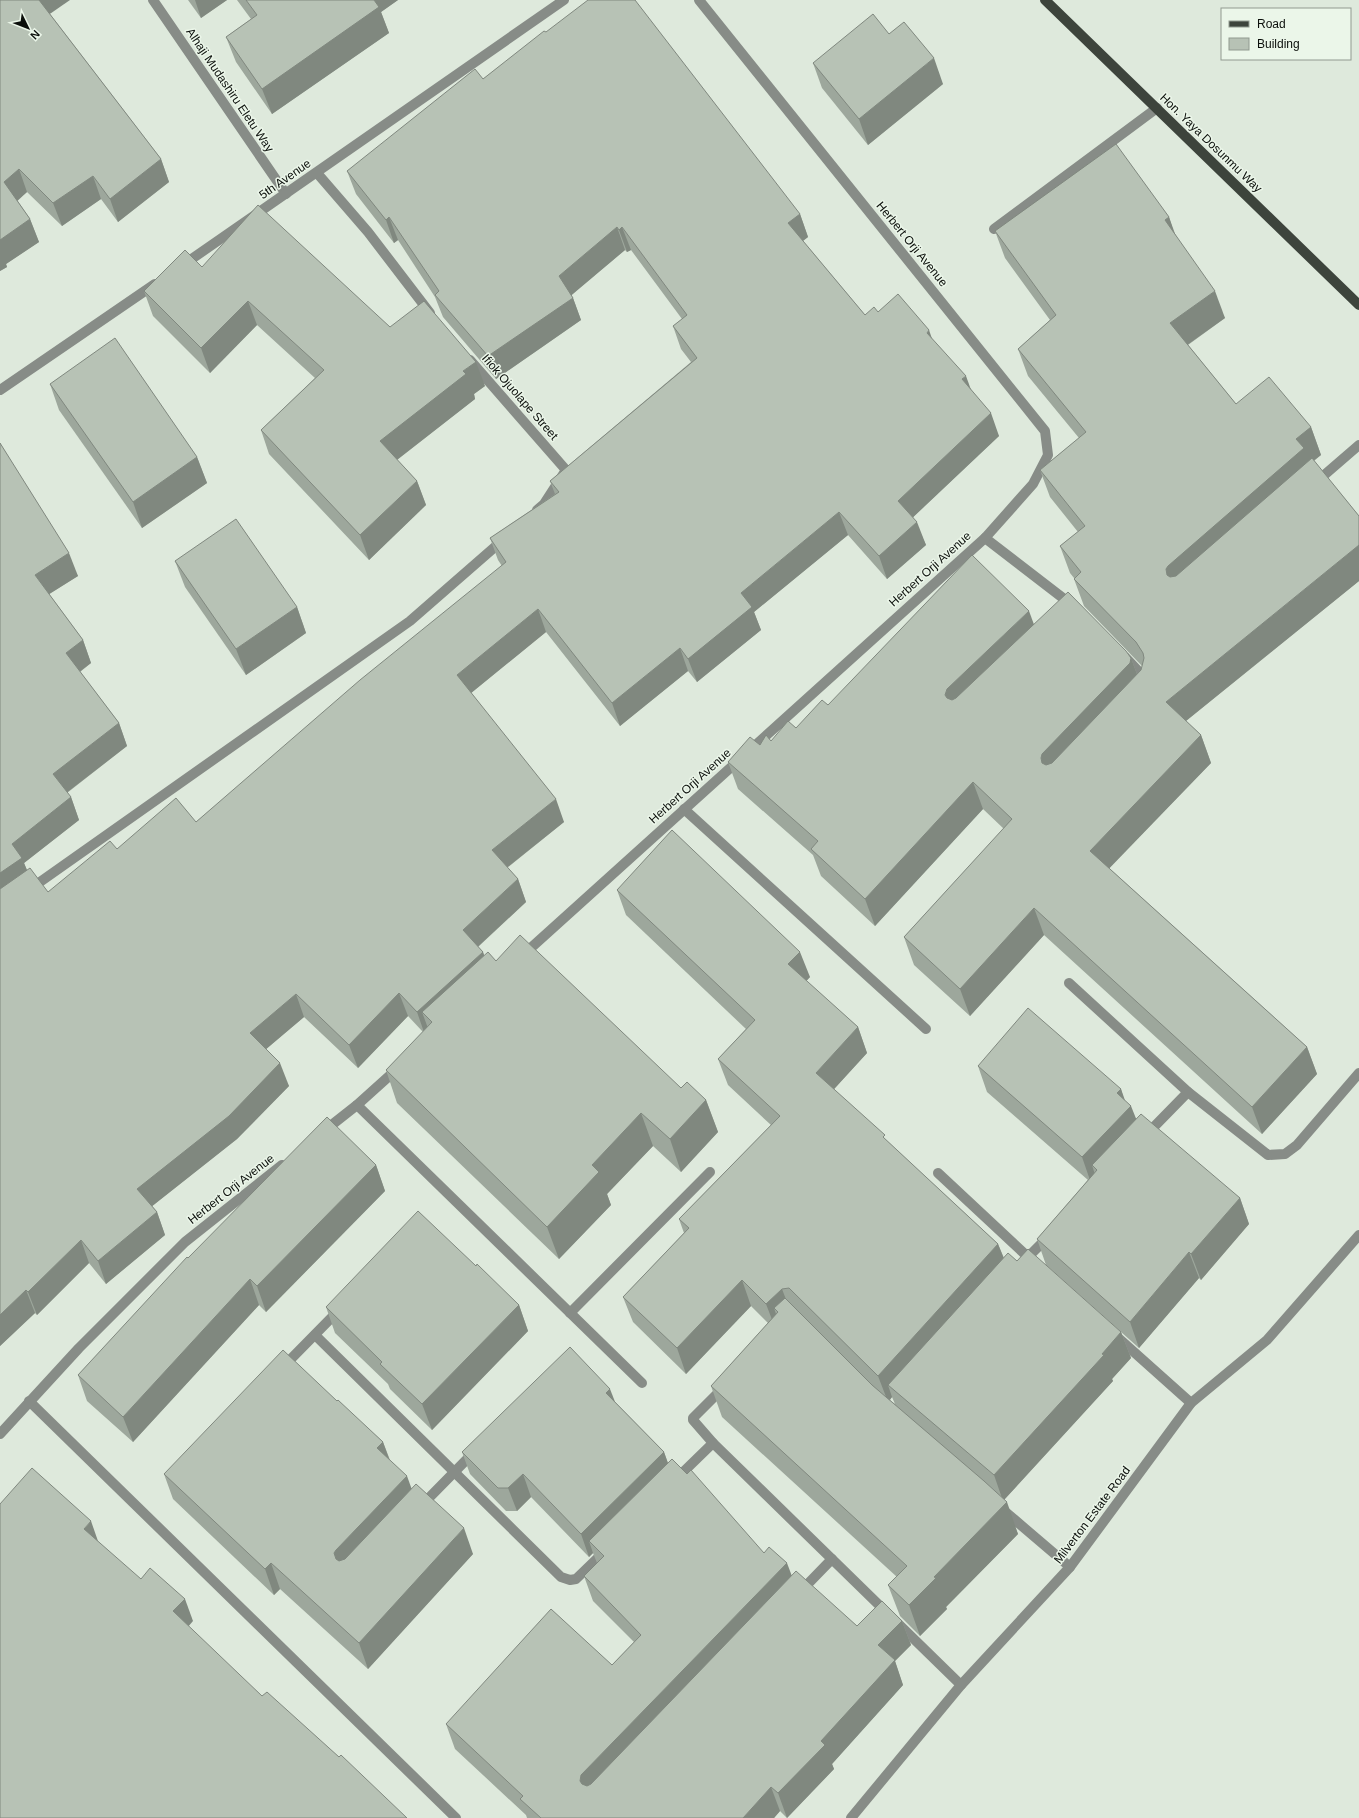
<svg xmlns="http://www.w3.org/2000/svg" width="1359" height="1818" viewBox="0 0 1359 1818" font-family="Arial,sans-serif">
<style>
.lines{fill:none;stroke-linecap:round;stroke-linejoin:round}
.minor{stroke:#878c87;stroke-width:10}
.major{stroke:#3d443c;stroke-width:10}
.wall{fill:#9da79c;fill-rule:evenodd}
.shaded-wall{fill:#80887f}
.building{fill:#b7c2b5;stroke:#80887f}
.labels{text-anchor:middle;stroke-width:3;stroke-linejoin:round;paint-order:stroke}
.street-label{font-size:12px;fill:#0b0f0b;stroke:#ebf6e9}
</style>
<rect width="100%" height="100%" fill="#dee9dc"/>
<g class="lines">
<g class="minor">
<polyline points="153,0 286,194"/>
<polyline points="317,173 368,232 430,313"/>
<polyline points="994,229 1157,108"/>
<polyline points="183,265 564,0"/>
<polyline points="470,360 566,470 544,504 537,510"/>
<polyline points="0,390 155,284"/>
<polyline points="1315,483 1359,445"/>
<polyline points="985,538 1072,605"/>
<polyline points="1125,657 1141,674 1147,682"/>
<polyline points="684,809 926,1029"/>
<polyline points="30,889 410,621 504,539"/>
<polyline points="523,955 985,538 1033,484 1048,455 1045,431 699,0"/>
<polyline points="1069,983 1188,1092 1268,1155 1285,1154 1297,1145 1359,1073"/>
<polyline points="357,1105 642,1383"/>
<polyline points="324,1131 357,1105 397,1069"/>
<polyline points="1146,1135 1188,1092"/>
<polyline points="938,1173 1028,1257 1023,1262"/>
<polyline points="1032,1261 1028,1257 1049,1236"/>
<polyline points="570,1313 710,1172"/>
<polyline points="315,1335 561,1577 570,1580 576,1579 605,1551"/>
<polyline points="1116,1336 1191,1403"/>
<polyline points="283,1367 339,1310"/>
<polyline points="29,1401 456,1818"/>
<polyline points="0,1434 79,1348 185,1242 282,1165"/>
<polyline points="713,1443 693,1420 693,1418 724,1387"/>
<polyline points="675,1480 713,1443 961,1685"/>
<polyline points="420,1507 475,1451"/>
<polyline points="1002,1509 1070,1567"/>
<polyline points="800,1592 832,1559"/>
<polyline points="851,1818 961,1685 1070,1567 1191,1403 1267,1340 1359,1235"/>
</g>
<polyline class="major" points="1045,0 1359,305"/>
</g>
<g class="wall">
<polygon points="0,0 50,14 161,159 169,182 118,222 101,199 62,226 27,192 17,200 30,219 39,242 6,264 7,267 0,271"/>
<polygon points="188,0 227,0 201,18"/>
<polygon points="237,0 398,0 381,12 389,33 272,114 236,62 226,37 251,19"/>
<polygon points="546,32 800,214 808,237 803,241 865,315 878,312 932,339 970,388 999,436 913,517 926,545 887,579 848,535 754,612 761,630 697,682 688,671 620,726 546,632 471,693 564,822 507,868 518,879 526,902 478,947 483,952 484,956 496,961 681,1088 706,1100 718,1132 681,1172 653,1146 607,1194 611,1205 559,1259 397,1103 386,1070 423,1032 408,1016 358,1068 304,1017 266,1049 289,1086 237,1139 152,1206 157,1212 165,1235 106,1284 89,1263 37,1315 35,1313 0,1346 0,443 78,576 49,594 83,640 91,663 80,672 119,723 127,746 67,793 71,797 79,820 24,863 27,870 48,892 117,849 196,822 502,566 498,560 490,538 555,494 550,481 691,362 681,349 673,326 682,319 631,250 627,252 625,250 571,295 573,298 581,320 496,379 443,317 435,297 398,240 394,243 356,194 347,171 483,79"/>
<polygon points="889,34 943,84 868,145 822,88 813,63"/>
<polygon points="1169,217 1174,233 1225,318 1188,345 1236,404 1311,427 1321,455 1314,461 1359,516 1359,581 1186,721 1201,735 1211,763 1109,868 1307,1047 1317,1074 1262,1134 1044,935 970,1016 914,965 904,937 1004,829 983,809 875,926 821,876 813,855 738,789 728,762 760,745 771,741 796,728 828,705 1034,624 1131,658 1137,674 1141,670 1142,666 1084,606 1074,579 1074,578 1070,573 1060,546 1078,532 1050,497 1040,470 1079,438 1028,376 1018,349 1050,320 1005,258 995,231"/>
<polygon points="202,267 390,327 485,386 474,394 475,399 397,460 417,481 426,505 369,560 269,454 261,430 315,378 257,325 210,373 153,316 144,291"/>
<polygon points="50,384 197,457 207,483 142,528 59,410"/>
<polygon points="175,561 297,607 306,633 246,675 185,587"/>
<path d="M617,890L810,977L806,981L858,1027L867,1053L834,1089L887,1141L998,1244L1004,1258L1017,1261L1121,1332L1131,1358L1112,1379L1113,1381L1004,1500L1018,1534L946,1607L947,1609L920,1636L900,1616L888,1585L897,1577L722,1417L711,1386L768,1323L751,1306L686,1374L633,1322L623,1297L684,1233L679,1219L771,1125L728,1085L718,1059L746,1029L626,915ZM892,1397L895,1404L890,1400Z"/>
<polygon points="978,1066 1121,1089 1124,1100 1136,1119 1240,1198 1249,1224 1201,1280 1199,1278 1139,1348 1046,1265 1037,1239 1088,1180 987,1092"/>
<polygon points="376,1165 385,1191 266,1312 259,1305 133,1442 87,1401 78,1375 188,1258"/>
<polygon points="476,1266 519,1305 528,1331 432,1430 390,1389 388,1384 335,1333 326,1307"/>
<polygon points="337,1401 383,1442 390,1460 412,1489 473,1554 368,1669 280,1589 274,1595 173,1499 164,1474"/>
<polygon points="615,1402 664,1452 668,1463 764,1553 792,1576 857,1626 902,1621 911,1645 895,1661 903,1685 832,1764 834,1769 787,1818 780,1811 774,1818 527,1818 526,1815 455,1749 446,1724 612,1665 634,1642 593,1601 584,1576 597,1563 593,1553 589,1557 531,1497 517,1511 506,1511 470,1474 462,1452"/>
</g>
<g class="shaded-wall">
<polygon points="37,0 70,0 44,18"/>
<polygon points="195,0 227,0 201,18"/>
<polygon points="371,0 398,0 381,12 389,33 272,114 262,89"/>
<polygon points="934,58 943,84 868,145 859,119"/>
<polygon points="161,159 169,182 118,222 110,199"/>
<polygon points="19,169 27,192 13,205 4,182"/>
<polygon points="93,176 101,199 62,226 53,203"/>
<polygon points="800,214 808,237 796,246 788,223"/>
<polygon points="389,217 398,240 394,243 386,220"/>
<polygon points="1169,217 1179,245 1165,220"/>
<polygon points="30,219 39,242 6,264 7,267 0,271 0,240"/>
<polygon points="617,227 625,250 567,299 559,276"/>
<polygon points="622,227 631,250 627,252 619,230"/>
<polygon points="1215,291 1225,318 1180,350 1170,323"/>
<polygon points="573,298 581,320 496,379 488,356"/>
<polygon points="248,301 257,325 210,373 201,348"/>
<polygon points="929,330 937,353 927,333"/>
<polygon points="476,362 485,386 474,394 475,399 389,466 380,441 463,371"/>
<polygon points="966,376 974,398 962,379"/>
<polygon points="991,413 999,436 907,523 898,501"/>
<polygon points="1311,427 1321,455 1309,464 1178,593 1167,575 1166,569 1168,566 1296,439"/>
<polygon points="197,457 207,483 142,528 133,502"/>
<polygon points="417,481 426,505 369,560 360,535"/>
<polygon points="839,512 848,535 754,612 761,630 697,682 688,659 741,593"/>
<polygon points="917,522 926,545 887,579 879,556"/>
<polygon points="1359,545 1359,581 1176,729 1166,702"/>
<polygon points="69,553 78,576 43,598 35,575"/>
<polygon points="297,607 306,633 246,675 236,649"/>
<polygon points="538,609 546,632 465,698 457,675"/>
<polygon points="1029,611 1039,638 957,716 945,695 947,689"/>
<polygon points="83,640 91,663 74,676 66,653"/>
<polygon points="680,648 688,671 620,726 612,703"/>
<polygon points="1131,658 1141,685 1052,782 1042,763 1041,758 1042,754"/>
<polygon points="119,723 127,746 61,797 53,774"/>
<polygon points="1201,735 1211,763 1100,878 1090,851"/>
<polygon points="973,782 983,809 875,926 865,899"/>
<polygon points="71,797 79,820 24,863 31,880 0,902 0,873 12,844"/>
<polygon points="556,799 564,822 500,873 492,850"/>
<polygon points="518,879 526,902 471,953 463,930"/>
<polygon points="1034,908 1044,935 970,1016 960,989"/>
<polygon points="483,952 491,975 432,1022 422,1012 429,1031 425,1035 417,1012"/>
<polygon points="800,952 810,977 798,990 788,964"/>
<polygon points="399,993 408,1016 358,1068 349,1045"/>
<polygon points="296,994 304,1017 258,1056 250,1033"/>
<polygon points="858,1027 867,1053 825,1099 816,1073"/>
<polygon points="1307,1047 1317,1074 1262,1134 1252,1107"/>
<polygon points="280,1063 289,1086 237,1139 146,1211 137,1189"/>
<polygon points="1121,1089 1128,1109 1131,1106 1141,1131 1092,1165 1096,1178 1091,1183 1082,1157 1117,1093"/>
<polygon points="706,1100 718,1132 681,1172 670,1139"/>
<polygon points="641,1113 653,1146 607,1194 611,1205 559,1259 547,1227 592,1165"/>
<polygon points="376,1165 385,1191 266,1312 257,1286"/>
<polygon points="1240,1198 1249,1224 1201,1280 1191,1254"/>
<polygon points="157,1212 165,1235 106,1284 98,1261"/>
<polygon points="81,1240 89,1263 37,1315 28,1292"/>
<polygon points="998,1244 1008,1269 888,1385 892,1397 888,1402 878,1376"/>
<polygon points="1189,1252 1199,1278 1139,1348 1130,1322"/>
<polygon points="250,1279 259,1305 133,1442 123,1417"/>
<polygon points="742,1280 751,1306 686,1374 677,1348"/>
<polygon points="782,1289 792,1315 778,1312 774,1308 780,1326 776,1330 766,1304"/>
<polygon points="26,1290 35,1313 0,1346 0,1315"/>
<polygon points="519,1305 528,1331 432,1430 422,1404"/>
<polygon points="1121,1332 1131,1358 1112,1379 1113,1381 1003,1501 994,1475"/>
<polygon points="610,1389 619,1412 606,1393"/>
<polygon points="383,1442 392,1467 377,1448"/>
<polygon points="664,1452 672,1475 589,1541 593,1553 589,1557 581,1534"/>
<polygon points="523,1474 531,1497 517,1511 508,1488"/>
<polygon points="407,1476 416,1501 345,1576 336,1559 334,1553 336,1550"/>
<polygon points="1007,1502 1018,1534 946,1607 947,1609 920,1636 909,1605 934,1577"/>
<polygon points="91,1521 99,1544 84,1529"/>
<polygon points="464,1528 473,1554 368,1669 359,1643"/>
<polygon points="271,1563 280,1589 274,1595 265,1569"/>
<polygon points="787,1563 796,1587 589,1805 580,1781 581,1775"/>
<polygon points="185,1599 193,1621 182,1634 173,1611"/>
<polygon points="902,1621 911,1645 895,1661 903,1685 832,1764 834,1769 787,1818 778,1793 821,1741 878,1645"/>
<polygon points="771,1787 780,1811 774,1818 743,1818"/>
</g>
<g class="building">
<polygon points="0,0 39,0 161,159 110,199 93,176 53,203 19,169 4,182 30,219 0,240"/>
<polygon points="246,0 374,0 379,7 262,89 226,37 257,15"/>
<polygon points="588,0 635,0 800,214 788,223 865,315 874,307 878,312 898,294 929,330 927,333 966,376 962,379 991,413 898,501 917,522 879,556 839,512 741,593 752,607 688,659 680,648 612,703 538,609 457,675 556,799 492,850 518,879 463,930 483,952 417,1012 399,993 349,1045 296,994 250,1033 280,1063 229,1116 137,1189 157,1212 98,1261 81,1240 28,1292 26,1290 0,1315 0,889 30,868 48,892 110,841 117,849 176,798 196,822 360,680 506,562 490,538 559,492 550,481 697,358 673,326 687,315 622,227 619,230 617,227 559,276 573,298 488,356 435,295 439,291 389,217 386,220 347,171 475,69 483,79 544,31 546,32"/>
<polygon points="873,14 889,34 904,22 934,58 859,119 813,63"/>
<polygon points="1116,144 1169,217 1165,220 1215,291 1170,323 1236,404 1269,377 1311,427 1296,439 1304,448 1168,566 1166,569 1167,575 1170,577 1176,576 1312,458 1359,516 1359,545 1166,702 1201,735 1090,851 1307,1047 1252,1107 1034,908 960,989 904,937 1012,819 973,782 865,899 811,849 818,841 728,762 750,737 760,745 766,735 771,741 788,721 796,728 822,700 828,705 972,555 1029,611 947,689 945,695 947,698 952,700 956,698 1068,592 1126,651 1131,658 1130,663 1042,754 1041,758 1042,763 1046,765 1052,763 1141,670 1144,658 1143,653 1136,642 1074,579 1081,572 1060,546 1085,526 1040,470 1086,432 1018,349 1056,315 995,231"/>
<polygon points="258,205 390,327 424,301 476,362 463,371 466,374 380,441 417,481 360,535 261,430 324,370 248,301 201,348 144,291 185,250 202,267"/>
<polygon points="115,338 197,457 133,502 50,384"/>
<polygon points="0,443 69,553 35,575 83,640 66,653 119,723 53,774 71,797 12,844 22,858 0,873"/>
<polygon points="236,519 297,607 236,649 175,561"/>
<polygon points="672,830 800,952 788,964 858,1027 816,1073 885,1135 883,1137 998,1244 878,1376 789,1288 782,1289 766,1304 742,1280 677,1348 623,1297 689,1228 679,1219 780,1116 718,1059 755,1020 617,890"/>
<polygon points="520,935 681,1088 687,1082 706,1100 670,1139 641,1113 592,1165 599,1172 547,1227 386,1070 432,1022 422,1012 488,952 496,961"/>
<polygon points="1028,1008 1121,1089 1117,1093 1131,1106 1082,1157 978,1066"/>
<polygon points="1141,1114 1240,1198 1191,1254 1189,1252 1130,1322 1037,1239 1097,1170 1092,1165"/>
<polygon points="327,1117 376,1165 257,1286 250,1279 123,1417 78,1375 187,1257 188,1258"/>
<polygon points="418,1211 476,1266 477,1264 519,1305 422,1404 380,1364 382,1362 326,1307"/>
<polygon points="1028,1249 1121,1332 1102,1354 1104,1355 994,1475 888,1385 1008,1253 1017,1261"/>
<polygon points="785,1298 872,1385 984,1481 1007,1502 934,1577 936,1578 909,1605 888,1585 907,1566 711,1386 778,1312 774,1308"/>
<polygon points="570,1347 610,1389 606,1393 664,1452 581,1534 523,1474 508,1488 498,1488 462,1452"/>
<polygon points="283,1350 337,1401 338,1400 383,1442 377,1448 407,1476 336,1550 334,1553 336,1559 339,1561 345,1559 416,1484 464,1528 359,1643 271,1563 265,1569 164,1474"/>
<polygon points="672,1459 687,1474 691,1470 764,1553 769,1547 787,1563 581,1775 580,1781 582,1784 587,1786 591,1784 796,1571 857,1626 882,1601 902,1621 878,1645 895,1660 821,1741 825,1745 778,1793 771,1787 743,1818 541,1818 520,1799 523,1796 446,1724 551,1609 612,1665 641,1635 584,1576 604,1556 589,1541"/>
<polygon points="32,1468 91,1521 84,1529 141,1579 150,1568 185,1599 173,1611 262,1696 267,1692 339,1757 341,1755 407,1818 0,1818 0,1504"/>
</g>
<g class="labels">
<g class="street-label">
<text transform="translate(230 90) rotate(56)" y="4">Alhaji Mudashiru Eletu Way</text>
<text transform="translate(1211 143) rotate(44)" y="4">Hon. Yaya Dosunmu Way</text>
<text transform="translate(285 179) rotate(-35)" y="4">5th Avenue</text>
<text transform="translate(912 244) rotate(51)" y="4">Herbert Orji Avenue</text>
<text transform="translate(520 397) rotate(49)" y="4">Ifiok Ojuolape Street</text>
<text transform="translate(930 569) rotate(-42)" y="4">Herbert Orji Avenue</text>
<text transform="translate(690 786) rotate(-42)" y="4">Herbert Orji Avenue</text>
<text transform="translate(231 1189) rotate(-38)" y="4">Herbert Orji Avenue</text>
<text transform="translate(1092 1515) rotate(-53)" y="4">Milverton Estate Road</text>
</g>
</g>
<rect x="1221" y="8" width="130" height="52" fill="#ebf6e9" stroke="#919a90"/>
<rect x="1229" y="21" width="20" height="6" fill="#3d443c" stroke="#919a90"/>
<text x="1257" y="28" font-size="12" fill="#0b0f0b">Road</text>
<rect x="1229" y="38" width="20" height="12" fill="#b7c2b5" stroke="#919a90"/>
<text x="1257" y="48" font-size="12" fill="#0b0f0b">Building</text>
<g transform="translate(28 28) rotate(133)" stroke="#ebf6e9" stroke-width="3" paint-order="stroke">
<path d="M0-3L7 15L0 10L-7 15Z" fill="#0b0f0b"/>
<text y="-6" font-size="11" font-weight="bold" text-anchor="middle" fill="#0b0f0b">N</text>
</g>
</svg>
